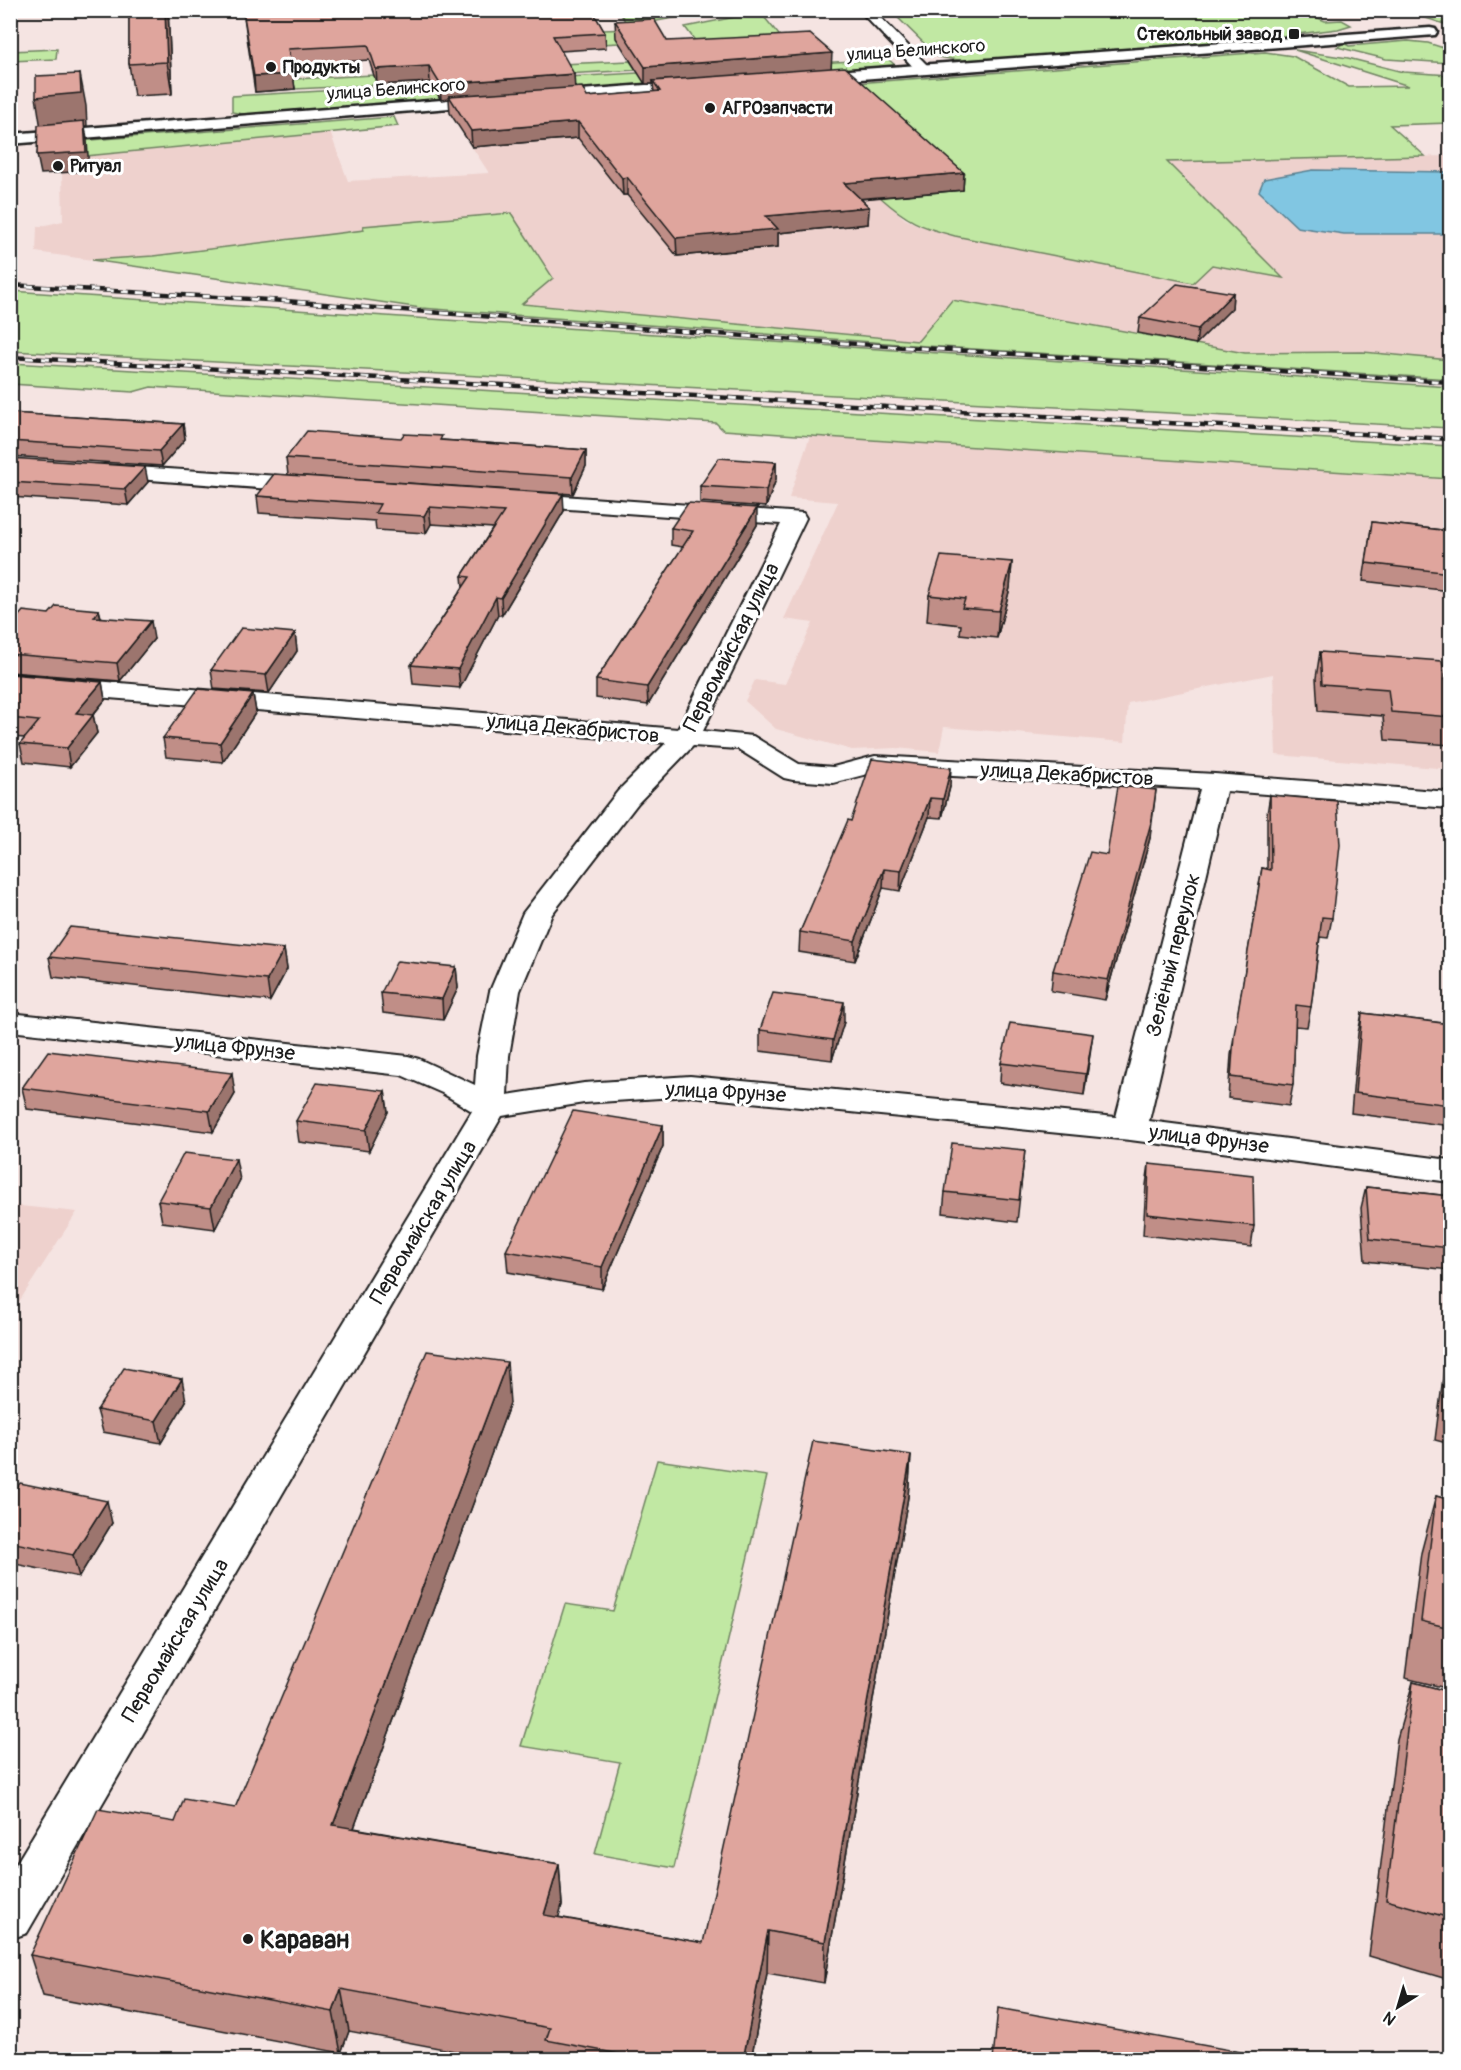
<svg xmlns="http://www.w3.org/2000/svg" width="1461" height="2070" viewBox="0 0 1461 2070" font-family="Pangolin,sans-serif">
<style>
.built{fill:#eed1cd}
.green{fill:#c1e8a3;stroke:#6e8260;stroke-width:1.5}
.water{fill:#81c6e2;stroke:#598293;stroke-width:1.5}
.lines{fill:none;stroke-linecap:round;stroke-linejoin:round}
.street-casing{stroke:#1c1c1c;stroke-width:4}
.secondary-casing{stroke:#1c1c1c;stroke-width:5}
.street{fill:#fff;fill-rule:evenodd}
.secondary{fill:#fff;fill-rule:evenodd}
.rail-casing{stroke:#1c1c1c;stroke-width:4.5}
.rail{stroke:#fff;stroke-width:3;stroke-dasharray:8;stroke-linecap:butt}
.wall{fill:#c08e87;stroke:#1c1c1c;stroke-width:1.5}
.shaded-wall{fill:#9c746e;stroke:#1c1c1c;stroke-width:1.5}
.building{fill:#dfa59d;stroke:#1c1c1c;stroke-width:1.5}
.poi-dot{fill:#1c1c1c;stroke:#fff;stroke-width:2}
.labels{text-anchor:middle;stroke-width:6;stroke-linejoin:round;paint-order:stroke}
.far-poi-label{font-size:18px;font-weight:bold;fill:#1c1c1c;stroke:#fff;text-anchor:start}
.far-street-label{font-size:18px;fill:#1c1c1c;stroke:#fff}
.street-label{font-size:21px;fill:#1c1c1c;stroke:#fff}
.near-poi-label{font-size:26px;font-weight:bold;fill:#1c1c1c;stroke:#fff;text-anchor:start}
</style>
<rect width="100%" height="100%" fill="#f5e4e2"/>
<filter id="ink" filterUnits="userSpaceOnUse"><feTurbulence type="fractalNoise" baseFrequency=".0167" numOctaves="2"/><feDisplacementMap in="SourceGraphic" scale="12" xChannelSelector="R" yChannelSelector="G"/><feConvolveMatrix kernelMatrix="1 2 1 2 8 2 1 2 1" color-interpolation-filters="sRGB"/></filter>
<g filter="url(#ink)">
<g class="built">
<polygon points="330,132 348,181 489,173 472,147 651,132 963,190 880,197 905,219 918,225 955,236 1212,265 1281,278 1166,162 1450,156 1450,360 1363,352 1245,353 952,300 918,341 521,304 511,213 364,226 364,230 153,256 92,260 36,252 37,227 63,221 62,173 41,174 75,157"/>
<polygon points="810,436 1450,479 1450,769 1276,755 1273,674 1128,703 1125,742 944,727 939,752 896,748 852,750 776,729 745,701 755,680 785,684 813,623 784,619 838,502 789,498"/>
<polygon points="11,1205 77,1212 11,1314 10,1205"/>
</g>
<g class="green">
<polygon points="1291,10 1304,12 1325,21 1342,20 1351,25 1338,29 1249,40 972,62 938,57 891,11"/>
<polygon points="619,11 711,11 646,23 657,41 467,51 575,31 630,29"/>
<polygon points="1405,11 1444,11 1450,15 1450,26"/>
<polygon points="760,12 784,41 699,46 685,27"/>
<polygon points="1408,41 1428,43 1450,50 1450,63 1386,59 1337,47 1344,43 1349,46"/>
<polygon points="57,49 56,59 11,61 11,51"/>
<path d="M1295,50L1348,58L1403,72L1450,75V123L1390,125L1425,156L1167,162L1283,278L1212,265L1193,283L955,236C920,227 907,221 880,197L962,189L777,89L1265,52L1293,56L1349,87L1409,86Z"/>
<polygon points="888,59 895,65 883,69 253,116 232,112 232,96"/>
<polygon points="630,61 636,70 566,74 561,64"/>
<polygon points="374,75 377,85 295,89 293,79"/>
<polygon points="394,117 398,126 75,157 50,143"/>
<polygon points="511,213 553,278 522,304 918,341 952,300 1245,353 1363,352 1450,360 1450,379 926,346 421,308 92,260 153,256 364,230 363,226"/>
<polygon points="11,291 1450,387 1450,428 11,351"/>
<polygon points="11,363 1450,446 1450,479 723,430 716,423 151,387 133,392 11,384"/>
<polygon points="657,1460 767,1476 674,1868 595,1854 620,1762 521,1746 565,1604 613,1611"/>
</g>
<polygon class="water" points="1313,170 1450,172 1450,234 1344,234 1297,227 1259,191 1264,179"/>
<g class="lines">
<defs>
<g id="street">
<polygon points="859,10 873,10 928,66 930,69 928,72 918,72"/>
<polygon points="104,465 312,478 320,480 323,485 320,490 312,492 96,476 93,471 96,466"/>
<path d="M520,493L803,513L806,518L703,731L753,736L799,764L833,767L875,756L1215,774L1450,792V808L1226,791L1149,1121L1450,1160V1182L1130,1140L690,1096L584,1103L502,1116L27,1933L10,1939V1874L472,1111L442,1093L401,1075L10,1031V1013L408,1056L419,1059L475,1085L477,1056L490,991L523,913L618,791L666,743L10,690V674L678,729L781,524L512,505L509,500L512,495ZM693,746L738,749L784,778L793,780L833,783L875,772L1200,789L1116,1117L690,1076L584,1083L507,1095L509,1056L520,991L552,914L638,803Z"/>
</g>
<g id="secondary">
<polygon points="1430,28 1435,29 1437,32 1435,35 808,83 800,78 808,73"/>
<polygon points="697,81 702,83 705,86 702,89 542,103 534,98 542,93"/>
<polygon points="493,96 499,98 501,101 499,104 10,144 10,134"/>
</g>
</defs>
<use href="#street" class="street-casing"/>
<use href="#secondary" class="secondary-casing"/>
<use href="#street" class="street"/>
<use href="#secondary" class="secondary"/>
<defs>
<g id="rail">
<polyline points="10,285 285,301 796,340 1450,382"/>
<polyline points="10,357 1450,439"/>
</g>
</defs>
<use href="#rail" class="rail-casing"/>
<use href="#rail" class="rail"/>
</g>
<g class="wall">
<polygon points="129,10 168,10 172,94 134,96 129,64"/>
<polygon points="243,10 592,10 605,33 606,48 561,51 575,87 587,97 654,92 653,84 645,84 616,38 615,21 667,41 831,68 964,173 963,190 861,199 869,207 868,224 778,233 778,247 677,256 627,195 623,195 578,138 472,147 450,113 449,99 441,100 430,82 377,85 369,60 291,65 295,89 255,92"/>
<polygon points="1233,293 1232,308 1196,344 1138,333 1140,318"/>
<polygon points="10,413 183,424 185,439 162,466 10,456"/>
<polygon points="442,440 586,450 586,466 573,494 288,475 286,458"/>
<polygon points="10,458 148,482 128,505 10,497"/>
<polygon points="776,462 776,479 766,507 700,502 700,486"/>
<polygon points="257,496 564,511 502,615 498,615 460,688 413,684 411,665 463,587 462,576 493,528 431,524 426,533 376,530 375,521 259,513"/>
<polygon points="1372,522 1450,531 1450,591 1363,581"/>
<polygon points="757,525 648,705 596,698 596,680 683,547 671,545 671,528"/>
<polygon points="1012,562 1010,588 997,638 960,634 961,625 927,621 929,595"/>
<polygon points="99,610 101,617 154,639 120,681 10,672 10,626 49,614"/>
<polygon points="295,633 297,651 269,693 214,689 211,670"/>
<polygon points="1320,652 1450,680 1450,745 1385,740 1383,716 1318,711 1316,678"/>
<polygon points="10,674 102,682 105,700 93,715 97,733 70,767 24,762 20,744 25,738 10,737"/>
<polygon points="253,694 256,712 223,762 166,757 163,738"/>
<polygon points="950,787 942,818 929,817 900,891 883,888 855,961 799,952 800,932 851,821"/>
<polygon points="1270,795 1332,918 1328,938 1320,937 1311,1007 1307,1027 1295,1026 1293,1085 1289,1106 1228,1098 1231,1055 1262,868 1267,869 1267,814"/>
<polygon points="1150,838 1105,1000 1051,991 1053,971 1107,855"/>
<polygon points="284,949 287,969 270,1001 53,977 49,957"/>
<polygon points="456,967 458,988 443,1020 383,1013 381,993"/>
<polygon points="1362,1013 1450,1024 1450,1126 1351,1113 1358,1033"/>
<polygon points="844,1022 832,1060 760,1051 760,1030"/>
<polygon points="1090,1054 1084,1095 1000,1083 1001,1063"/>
<polygon points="22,1088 235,1094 213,1132 27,1109"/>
<polygon points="385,1091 388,1112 369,1151 299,1142 296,1121"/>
<polygon points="663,1125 663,1146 602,1289 508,1272 506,1251"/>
<polygon points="1025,1150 1017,1222 943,1213 945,1192"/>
<polygon points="1149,1164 1254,1226 1251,1247 1143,1235 1146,1185"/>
<polygon points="240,1180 215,1229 162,1222 158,1201"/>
<polygon points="1366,1187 1450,1196 1450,1270 1365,1261 1361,1208"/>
<polygon points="1450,1329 1450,1444 1435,1440 1448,1338"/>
<polygon points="186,1401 161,1443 103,1432 97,1410"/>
<polygon points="510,1403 354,1828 559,1864 562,1905 558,1917 703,1943 911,1455 908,1497 824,1983 767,1973 751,2060 502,2060 349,2031 341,2053 43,1996 30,1955 175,1822 235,1808"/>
<polygon points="1436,1496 1450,1500 1450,1689 1405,1678 1421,1553"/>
<polygon points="10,1497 112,1523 79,1577 10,1563"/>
<polygon points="1413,1682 1450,1692 1450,1980 1369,1956 1397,1739"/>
</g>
<g class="shaded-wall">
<polygon points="165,10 168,10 172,94 167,62"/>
<polygon points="797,10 840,10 797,13"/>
<polygon points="832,53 831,70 653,81 653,84 645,84 645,67"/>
<polygon points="429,66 430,82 377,85 376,69"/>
<polygon points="80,74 86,106 87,126 85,126 87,140 89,171 41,174 37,155 41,129 36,97"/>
<polygon points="293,74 295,89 255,92 254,76"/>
<polygon points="574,74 575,90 449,96 449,99 441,100 440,84"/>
<polygon points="578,122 578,138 472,147 471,131"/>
<polygon points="964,173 963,190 844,200 844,183"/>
<polygon points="627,177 627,195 623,195 622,178"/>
<polygon points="869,207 868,224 778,233 778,247 677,256 676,238 766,216"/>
<polygon points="1233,293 1232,308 1196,344 1198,329"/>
<polygon points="183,424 185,439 162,466 159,451"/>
<polygon points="586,450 586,466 573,494 572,477"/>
<polygon points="776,462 776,479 766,507 766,490"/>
<polygon points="145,467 148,482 128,505 125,489"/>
<polygon points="563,494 564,511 502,615 501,598"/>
<polygon points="429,507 431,524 426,533 424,516"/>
<polygon points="757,508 757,525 648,705 647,687"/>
<polygon points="1012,562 1010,588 997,638 999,611"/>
<polygon points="496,597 498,615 460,688 458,669"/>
<polygon points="99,610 103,627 94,617"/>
<polygon points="151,621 154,639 120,681 117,663"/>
<polygon points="295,633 297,651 269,693 266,675"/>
<polygon points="102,682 105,700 79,731 76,713"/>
<polygon points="253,694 256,712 223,762 220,743"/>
<polygon points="93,715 97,733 70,767 67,748"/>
<polygon points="951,768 950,787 942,818 943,799"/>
<polygon points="1156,790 1150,838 1105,1000 1108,980"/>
<polygon points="930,798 929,817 900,891 901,871"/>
<polygon points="884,869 883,888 855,961 855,941"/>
<polygon points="284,949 287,969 270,1001 267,980"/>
<polygon points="456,967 458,988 443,1020 442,999"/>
<polygon points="844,1002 844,1022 832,1060 833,1040"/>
<polygon points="1093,1034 1090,1054 1084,1095 1086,1074"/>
<polygon points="232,1073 235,1094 213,1132 209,1111"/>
<polygon points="385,1091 388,1112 369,1151 366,1130"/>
<polygon points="663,1125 663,1146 602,1289 602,1267"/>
<polygon points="236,1159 240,1180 215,1229 211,1207"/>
<polygon points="507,1362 510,1403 340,1866 333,1825"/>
<polygon points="182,1379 186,1401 161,1443 156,1421"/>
<polygon points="911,1455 908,1497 824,1983 825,1942"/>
<polygon points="107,1501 112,1523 79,1577 73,1555"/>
<polygon points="559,1864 562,1905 548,1956 544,1915"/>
<polygon points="768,1931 767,1973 751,2060 743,2060"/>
<polygon points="341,1989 349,2031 341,2053 333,2012"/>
</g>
<g class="building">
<polygon points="129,10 165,10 167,62 129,64"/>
<polygon points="243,10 592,10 605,33 553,36 574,74 440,84 429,66 376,69 368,45 288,49 293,74 254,76"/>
<polygon points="654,19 667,41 810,34 832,53 645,67 615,21"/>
<polygon points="845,67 964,173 844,183 869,207 766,216 778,229 676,238 627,177 622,178 578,122 471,131 449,96 582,87 587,97 660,91 653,81"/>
<polygon points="80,74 81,93 36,97 36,76"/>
<polygon points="84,121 86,152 37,155 38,125"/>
<polygon points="1177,284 1233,293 1198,329 1140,318"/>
<polygon points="10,413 183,424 159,451 10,441"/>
<polygon points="307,431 401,438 404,434 442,436 440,440 586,450 572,477 286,458"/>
<polygon points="10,458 145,467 125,489 10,482"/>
<polygon points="719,458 776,462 766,490 700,486"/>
<polygon points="274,474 563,494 501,598 496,597 458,669 411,665 470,577 462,576 504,512 429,507 424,516 375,513 380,504 257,496"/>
<polygon points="688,503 757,508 647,687 596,680 693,531 671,528"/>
<polygon points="1372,522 1450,531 1450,573 1366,563"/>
<polygon points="941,556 1012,562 999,611 962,608 965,599 929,595"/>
<polygon points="56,606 99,610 94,617 151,621 117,663 10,654 10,626 23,611 49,614"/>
<polygon points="241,628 295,633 266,675 211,670"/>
<polygon points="1320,652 1442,661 1445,680 1450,680 1450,717 1391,712 1388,689 1322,684"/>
<polygon points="10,674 102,682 76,713 93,715 67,748 20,744 39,721 10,718"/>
<polygon points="198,689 253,694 220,743 163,738"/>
<polygon points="872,759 951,768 943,799 930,798 901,871 884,869 855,941 800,932 848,820 851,821"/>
<polygon points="1118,786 1156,790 1152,819 1108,980 1053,971 1090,852 1107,855"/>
<polygon points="1270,795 1337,801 1340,845 1332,918 1322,917 1311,1007 1296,1005 1293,1085 1231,1077 1234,1035 1262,868 1271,870"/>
<polygon points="70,927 284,949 267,980 49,957"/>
<polygon points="397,961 456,967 442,999 381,993"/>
<polygon points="773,993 844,1002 833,1040 760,1030"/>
<polygon points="1362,1013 1450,1024 1450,1105 1355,1093"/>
<polygon points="1010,1023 1093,1034 1086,1074 1001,1063"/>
<polygon points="48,1051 232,1073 209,1111 22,1088"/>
<polygon points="317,1083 385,1091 366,1130 296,1121"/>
<polygon points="573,1111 663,1125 602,1267 506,1251"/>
<polygon points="952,1143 1025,1150 1019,1200 945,1192"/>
<polygon points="184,1153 236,1159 211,1207 158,1201"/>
<polygon points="1149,1164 1253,1175 1254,1226 1147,1214"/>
<polygon points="1366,1187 1450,1196 1450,1248 1370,1239"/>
<polygon points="427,1351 507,1362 333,1825 559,1864 544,1915 703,1943 813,1441 911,1455 825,1942 768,1931 743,2060 650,2060 546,2040 550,2028 341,1989 333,2012 30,1955 98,1809 175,1822 184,1799 235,1808"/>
<polygon points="124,1368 182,1379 156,1421 97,1410"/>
<polygon points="20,1483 107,1501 73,1555 10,1542 10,1497"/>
<polygon points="1436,1496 1450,1500 1450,1628 1421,1621"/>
<polygon points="1413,1682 1450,1692 1450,1918 1386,1900"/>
<polygon points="998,2008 1285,2060 993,2060"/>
</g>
</g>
<g class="poi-dot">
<rect x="1288" y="28" width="12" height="12" rx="3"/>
<circle cx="271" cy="67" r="6"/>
<circle cx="710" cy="108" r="6"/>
<circle cx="58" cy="166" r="6"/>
<circle cx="248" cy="1939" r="6"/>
</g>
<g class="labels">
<g class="far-poi-label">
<text x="1282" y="40" text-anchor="end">Стекольный завод</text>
<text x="283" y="73">Продукты</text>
<text x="722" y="114">АГРОзапчасти</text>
<text x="70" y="172">Ритуал</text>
</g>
<g class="far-street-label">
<text transform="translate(916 50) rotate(-4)" y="6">улица Белинского</text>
<text transform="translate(396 89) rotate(-4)" y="6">улица Белинского</text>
</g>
<g class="street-label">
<text transform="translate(731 647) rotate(-63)" y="7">Первомайская улица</text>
<text transform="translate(573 728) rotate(5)" y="7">улица Декабристов</text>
<text transform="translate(1067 774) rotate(3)" y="7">улица Декабристов</text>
<text transform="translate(1173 955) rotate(-76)" y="7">Зелёный переулок</text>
<text transform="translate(235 1047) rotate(6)" y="7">улица Фрунзе</text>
<text transform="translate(726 1092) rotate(3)" y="7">улица Фрунзе</text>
<text transform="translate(1209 1139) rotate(7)" y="7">улица Фрунзе</text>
<text transform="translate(423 1222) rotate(-59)" y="7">Первомайская улица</text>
<text transform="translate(175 1640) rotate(-59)" y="7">Первомайская улица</text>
</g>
<g class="near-poi-label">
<text x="260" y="1948">Караван</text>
</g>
</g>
<rect width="1461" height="2070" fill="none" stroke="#fff" stroke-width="36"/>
<rect x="18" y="18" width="1425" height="2034" fill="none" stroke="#1c1c1c" stroke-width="2" filter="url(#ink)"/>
<g transform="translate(1398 2007) rotate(217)" stroke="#ffffff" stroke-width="4.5" paint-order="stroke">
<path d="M0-4.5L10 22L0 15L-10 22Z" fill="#1c1c1c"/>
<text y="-9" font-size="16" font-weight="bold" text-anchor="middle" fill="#1c1c1c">N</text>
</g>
</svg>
